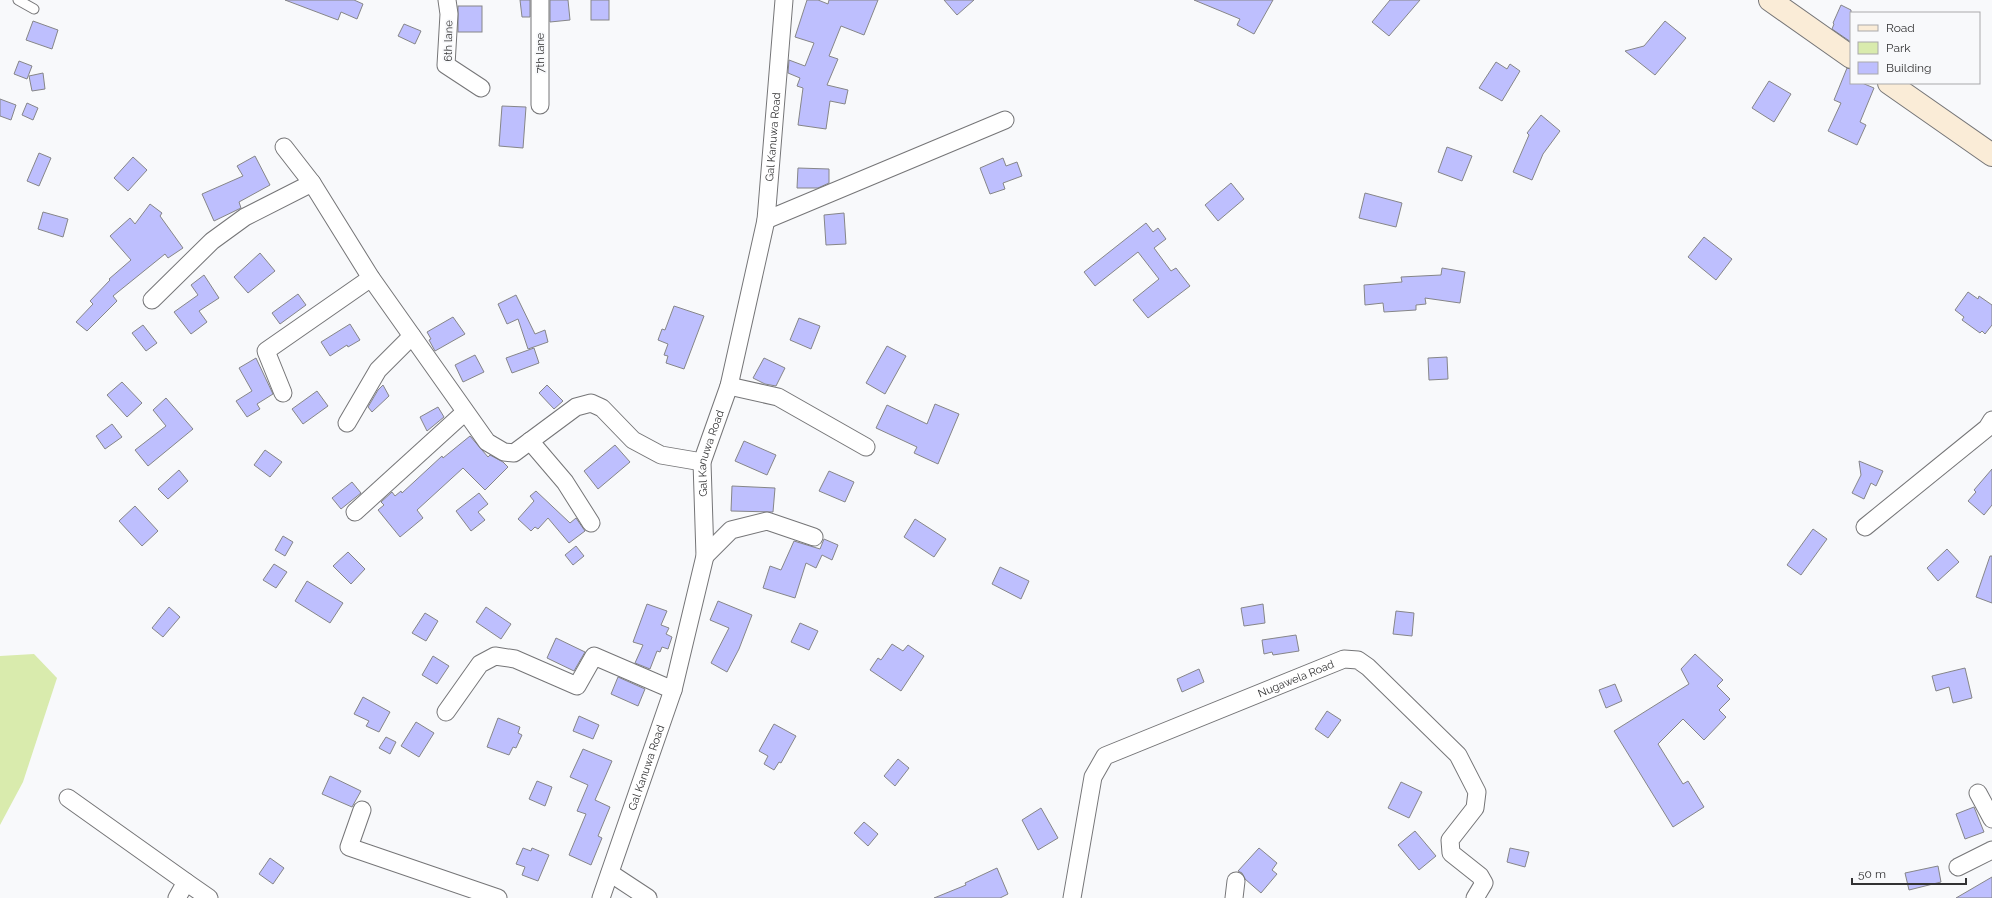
<svg xmlns="http://www.w3.org/2000/svg" width="1992" height="898" viewBox="0 0 1992 898" font-family="Raleway,sans-serif">
<style>
.green{fill:#d9ebad}
.building{fill:#bebffe;stroke:#868688}
.lines{fill:none;stroke-linecap:round;stroke-linejoin:round}
.lane-casing{stroke:#757577;stroke-width:11}
.street-casing{stroke:#757577;stroke-width:19}
.secondary-casing{stroke:#757577;stroke-width:24}
.lane{stroke:#fff;stroke-width:9}
.street{stroke:#fff;stroke-width:17}
.secondary{stroke:#faecd7;stroke-width:22}
.labels{text-anchor:middle;stroke-width:3.5;stroke-linejoin:round;paint-order:stroke}
.street-label{font-size:11px;fill:#323233;stroke:#f8f9fb}
</style>
<rect width="100%" height="100%" fill="#f8f9fb"/>
<polygon class="green" points="34,654 57,678 23,782 0,825 0,656"/>
<g class="building">
<polygon points="285,0 354,0 363,4 357,19 341,12 338,20"/>
<polygon points="520,0 530,0 530,17 522,17"/>
<polygon points="550,0 568,0 570,20 550,22"/>
<rect x="591" y="0" width="18" height="20"/>
<polygon points="807,0 818,0 828,4 829,0 878,0 864,35 841,26 829,56 838,59 827,85 848,90 845,104 830,101 826,129 798,125 803,88 797,86 800,78 788,73 789,60 805,66 814,43 795,37"/>
<polygon points="944,0 974,0 957,15"/>
<polygon points="1194,0 1273,0 1254,34 1237,25 1240,19"/>
<polygon points="1390,0 1420,0 1389,36 1372,22"/>
<polygon points="1841,5 1851,10 1851,42 1832,29 1834,24 1833,23"/>
<rect x="458" y="6" width="24" height="26"/>
<polygon points="33,21 58,30 52,49 26,40"/>
<polygon points="1665,21 1686,38 1655,75 1625,51 1644,46"/>
<polygon points="404,24 421,31 415,44 398,36"/>
<polygon points="19,61 32,66 27,79 14,74"/>
<polygon points="1496,62 1507,69 1510,64 1520,71 1502,101 1479,88"/>
<polygon points="1847,68 1851,69 1851,83 1862,83 1874,88 1860,122 1866,125 1857,145 1828,131 1841,103 1834,100"/>
<polygon points="43,73 45,89 32,91 29,76"/>
<polygon points="1769,81 1791,94 1774,122 1752,108"/>
<polygon points="0,99 16,105 11,120 0,116"/>
<polygon points="27,103 38,108 33,120 22,115"/>
<polygon points="502,106 526,107 523,148 499,146"/>
<polygon points="1541,115 1560,131 1543,154 1532,180 1513,172 1529,135 1527,133"/>
<polygon points="1447,147 1472,156 1462,181 1438,172"/>
<polygon points="39,153 51,158 39,186 27,181"/>
<polygon points="255,156 270,185 239,202 241,208 214,221 202,194 243,176 237,166"/>
<polygon points="133,157 147,170 128,191 114,178"/>
<polygon points="1003,158 1006,166 1017,162 1022,176 1003,183 1005,189 990,194 980,168"/>
<polygon points="798,168 829,169 829,183 818,188 797,188"/>
<polygon points="1231,183 1244,199 1218,221 1205,205"/>
<polygon points="1365,193 1402,203 1396,227 1359,218"/>
<polygon points="150,204 162,213 160,216 183,248 168,258 165,254 113,296 117,301 87,331 76,322 93,304 90,301 110,280 109,279 131,260 110,236 130,218 135,224"/>
<polygon points="43,212 68,219 63,237 38,229"/>
<polygon points="844,213 846,244 826,245 824,215"/>
<polygon points="1146,223 1153,232 1158,228 1166,239 1154,248 1171,271 1176,268 1190,286 1148,318 1133,300 1159,279 1138,252 1095,286 1084,272"/>
<polygon points="1704,237 1732,259 1716,280 1688,257"/>
<polygon points="260,253 275,271 248,293 234,277"/>
<polygon points="1442,268 1465,272 1460,303 1425,298 1426,304 1416,305 1416,310 1384,312 1383,303 1365,305 1364,285 1402,282 1401,277 1441,275"/>
<polygon points="204,275 219,298 199,311 207,322 191,334 174,312 198,295 191,285"/>
<polygon points="1968,292 1978,299 1979,296 1992,305 1992,325 1985,334 1982,331 1980,333 1962,320 1964,317 1955,310"/>
<polygon points="298,294 306,305 280,324 272,313"/>
<polygon points="516,295 535,334 545,330 548,342 528,349 518,319 507,324 498,304"/>
<polygon points="674,306 704,316 684,369 666,363 668,356 664,355 668,344 658,340 662,329 665,330"/>
<polygon points="453,317 465,334 435,351 429,340 431,339 427,332"/>
<polygon points="799,318 820,326 811,349 790,340"/>
<polygon points="350,324 360,340 348,347 347,345 330,356 321,342"/>
<polygon points="143,325 157,343 146,351 132,333"/>
<polygon points="887,346 906,356 885,394 866,383"/>
<polygon points="534,348 539,363 512,373 506,358"/>
<polygon points="475,355 484,372 463,382 455,365"/>
<polygon points="1447,357 1448,379 1429,380 1428,358"/>
<polygon points="256,358 273,394 257,404 260,409 247,417 236,401 252,391 239,368"/>
<polygon points="764,358 785,368 776,386 765,384 753,378"/>
<polygon points="122,382 142,403 127,417 107,395"/>
<polygon points="383,385 389,396 372,412 368,407 378,390"/>
<polygon points="547,385 563,401 554,409 539,393"/>
<polygon points="317,391 328,406 303,424 292,409"/>
<polygon points="166,398 193,429 148,466 135,450 166,426 153,410"/>
<polygon points="935,404 959,414 938,464 914,453 917,447 876,428 887,405 927,424"/>
<polygon points="438,407 444,417 427,431 420,417"/>
<polygon points="112,424 122,437 105,449 96,436"/>
<polygon points="470,436 488,457 490,455 503,462 508,467 485,490 463,468 417,510 423,518 400,537 378,510 384,505 381,502 392,492 395,496 401,491 402,493 442,456 443,458"/>
<polygon points="744,441 776,455 767,475 735,461"/>
<polygon points="615,445 630,462 598,489 584,471"/>
<polygon points="265,450 282,462 270,477 254,465"/>
<polygon points="1859,461 1883,471 1876,486 1871,483 1864,499 1852,493 1861,475"/>
<polygon points="1992,469 1992,505 1984,515 1968,501 1976,492 1974,490"/>
<polygon points="179,470 188,481 168,499 158,489"/>
<polygon points="829,471 854,482 845,502 819,491"/>
<polygon points="352,482 361,493 341,509 332,498"/>
<polygon points="732,486 775,488 773,512 731,511"/>
<polygon points="536,491 570,523 576,518 585,531 569,543 548,518 538,529 535,527 531,531 518,519 534,501 530,496"/>
<polygon points="479,493 488,504 478,512 485,520 471,531 456,511"/>
<polygon points="135,506 158,531 142,546 119,521"/>
<polygon points="915,519 946,539 934,557 904,537"/>
<polygon points="1813,529 1827,539 1801,575 1787,565"/>
<polygon points="283,536 293,542 285,556 275,550"/>
<polygon points="824,539 838,545 832,560 822,555 816,568 806,563 795,598 763,588 770,566 781,570 794,541 820,549"/>
<polygon points="576,546 584,556 573,565 565,555"/>
<polygon points="1947,549 1959,562 1938,581 1927,568"/>
<polygon points="348,552 365,569 351,584 333,566"/>
<polygon points="1990,556 1992,556 1992,603 1976,597"/>
<polygon points="274,564 287,572 276,588 263,580"/>
<polygon points="1000,567 1029,581 1021,599 992,584"/>
<polygon points="307,581 343,603 330,623 295,601"/>
<polygon points="718,601 752,615 739,649 727,672 711,663 729,628 710,620"/>
<polygon points="647,604 667,611 661,625 669,628 666,634 672,637 668,649 662,647 660,652 657,651 650,669 635,663 643,645 633,642"/>
<polygon points="1263,604 1265,623 1244,626 1241,608"/>
<polygon points="169,607 180,617 163,637 152,628"/>
<polygon points="486,607 511,624 501,639 476,622"/>
<polygon points="1396,611 1414,613 1412,636 1393,634"/>
<polygon points="425,613 438,621 426,641 412,633"/>
<polygon points="800,623 818,631 809,650 791,642"/>
<polygon points="1296,635 1299,651 1273,655 1272,652 1264,654 1262,640"/>
<polygon points="556,638 585,652 574,671 547,658"/>
<polygon points="892,644 903,651 908,645 924,656 901,691 870,670 878,658 881,660"/>
<polygon points="1695,654 1723,680 1717,686 1730,699 1719,710 1726,717 1704,740 1683,719 1658,744 1683,784 1688,781 1704,807 1673,827 1614,731 1689,684 1681,669"/>
<polygon points="433,656 449,666 437,684 422,675"/>
<polygon points="1965,668 1972,698 1953,703 1949,687 1936,691 1932,676"/>
<polygon points="1199,669 1204,682 1182,692 1177,679"/>
<polygon points="618,677 645,689 638,706 611,694"/>
<polygon points="1615,684 1622,701 1606,708 1599,690"/>
<polygon points="363,697 390,712 379,732 366,726 369,721 354,714"/>
<polygon points="1327,711 1341,720 1328,738 1315,729"/>
<polygon points="579,716 599,725 593,739 573,731"/>
<polygon points="498,718 520,727 518,733 522,735 516,748 513,747 509,755 487,747"/>
<polygon points="416,722 434,733 419,757 401,746"/>
<polygon points="774,724 796,736 781,763 779,762 774,770 764,764 768,756 759,751"/>
<polygon points="386,737 396,742 390,754 379,748"/>
<polygon points="583,749 612,761 595,800 610,807 598,836 602,838 591,865 569,855 586,814 577,811 588,785 570,777"/>
<polygon points="898,759 909,768 895,786 884,776"/>
<polygon points="330,776 361,791 352,807 322,794"/>
<polygon points="537,781 552,787 545,806 529,799"/>
<polygon points="1401,782 1422,792 1409,818 1388,808"/>
<polygon points="1974,807 1984,832 1965,839 1956,814"/>
<polygon points="1041,808 1058,838 1038,850 1022,820"/>
<polygon points="864,822 878,834 868,846 854,833"/>
<polygon points="1415,831 1436,856 1419,870 1398,845"/>
<polygon points="523,848 531,851 532,848 549,855 538,881 522,875 525,867 516,864"/>
<polygon points="1259,848 1277,863 1272,870 1277,874 1261,893 1245,879 1242,873 1238,871"/>
<polygon points="1510,848 1529,852 1525,867 1507,862"/>
<polygon points="270,858 284,868 273,884 259,874"/>
<polygon points="1938,866 1941,882 1909,890 1905,873"/>
<polygon points="997,868 1008,894 1000,898 934,898 966,885 965,883"/>
<polygon points="1992,877 1992,898 1956,898"/>
</g>
<g class="lines">
<defs>
<polyline id="lane" points="18,0 34,9"/>
<g id="street">
<polyline points="447,0 449,14 446,65 481,88"/>
<polyline points="540,105 540,0"/>
<polyline points="284,147 312,183"/>
<polyline points="766,220 1005,120"/>
<polyline points="152,300 212,241 245,217 312,183 371,278 487,442 504,452 514,453 576,407 591,403 602,408 633,440 661,455 702,462"/>
<polyline points="729,386 778,397 866,447"/>
<polyline points="283,393 266,351 371,278"/>
<polyline points="347,423 378,370 412,336"/>
<polyline points="530,441 565,482 591,523"/>
<polyline points="355,512 465,412"/>
<polyline points="1865,527 1987,428 1992,420"/>
<polyline points="705,556 731,530 767,521 814,537"/>
<polyline points="446,712 480,664 495,656 515,659 577,686 594,656 673,690"/>
<polyline points="1978,793 1992,819"/>
<polyline points="68,798 186,882 177,898"/>
<polyline points="362,810 349,847 498,898"/>
<polyline points="1958,867 1992,850"/>
<polyline points="610,873 648,898"/>
<polyline points="186,882 209,898"/>
<path id="s1" d="M601,898L673,690L705,556L702,462L729,386L766,220L784,0"/>
<path id="s2" d="M1072,898L1093,777L1105,756L1344,659L1358,660L1368,667L1458,755L1477,792L1475,808L1450,840L1451,853L1480,876L1484,883L1475,898"/>
<polyline points="1234,898 1236,881"/>
</g>
<g id="secondary">
<polyline points="1770,0 1851,57"/>
<polyline points="1889,83 1992,155"/>
</g>
</defs>
<use href="#lane" class="lane-casing"/>
<use href="#street" class="street-casing"/>
<use href="#secondary" class="secondary-casing"/>
<use href="#lane" class="lane"/>
<use href="#street" class="street"/>
<use href="#secondary" class="secondary"/>
</g>
<g class="labels">
<g class="street-label">
<text transform="translate(448 41) rotate(-89)" y="4">6th lane</text>
<text transform="translate(540 53) rotate(-90)" y="4">7th lane</text>
<text dy="4" stroke="none"><textPath href="#s1" startOffset="786">Gal Kanuwa Road</textPath></text>
<text dy="4" stroke="none"><textPath href="#s1" startOffset="462">Gal Kanuwa Road</textPath></text>
<text dy="4" stroke="none"><textPath href="#s2" startOffset="353">Nugawela Road</textPath></text>
<text dy="4" stroke="none"><textPath href="#s1" startOffset="138">Gal Kanuwa Road</textPath></text>
</g>
</g>
<rect x="1850" y="12" width="130" height="72" fill="#f8f9fb" stroke="#a9a9ab"/>
<rect x="1858" y="25" width="20" height="6" fill="#faecd7" stroke="#a9a9ab"/>
<text x="1886" y="32" font-size="12" fill="#323233">Road</text>
<rect x="1858" y="42" width="20" height="12" fill="#d9ebad" stroke="#a9a9ab"/>
<text x="1886" y="52" font-size="12" fill="#323233">Park</text>
<rect x="1858" y="62" width="20" height="12" fill="#bebffe" stroke="#a9a9ab"/>
<text x="1886" y="72" font-size="12" fill="#323233">Building</text>
<path d="M1852 878v6h114v-6" fill="none" stroke="#323233" stroke-width="2"/>
<text x="1858" y="878" font-size="12" fill="#323233" stroke="#f8f9fb" stroke-width="3" paint-order="stroke">50 m</text>
</svg>
